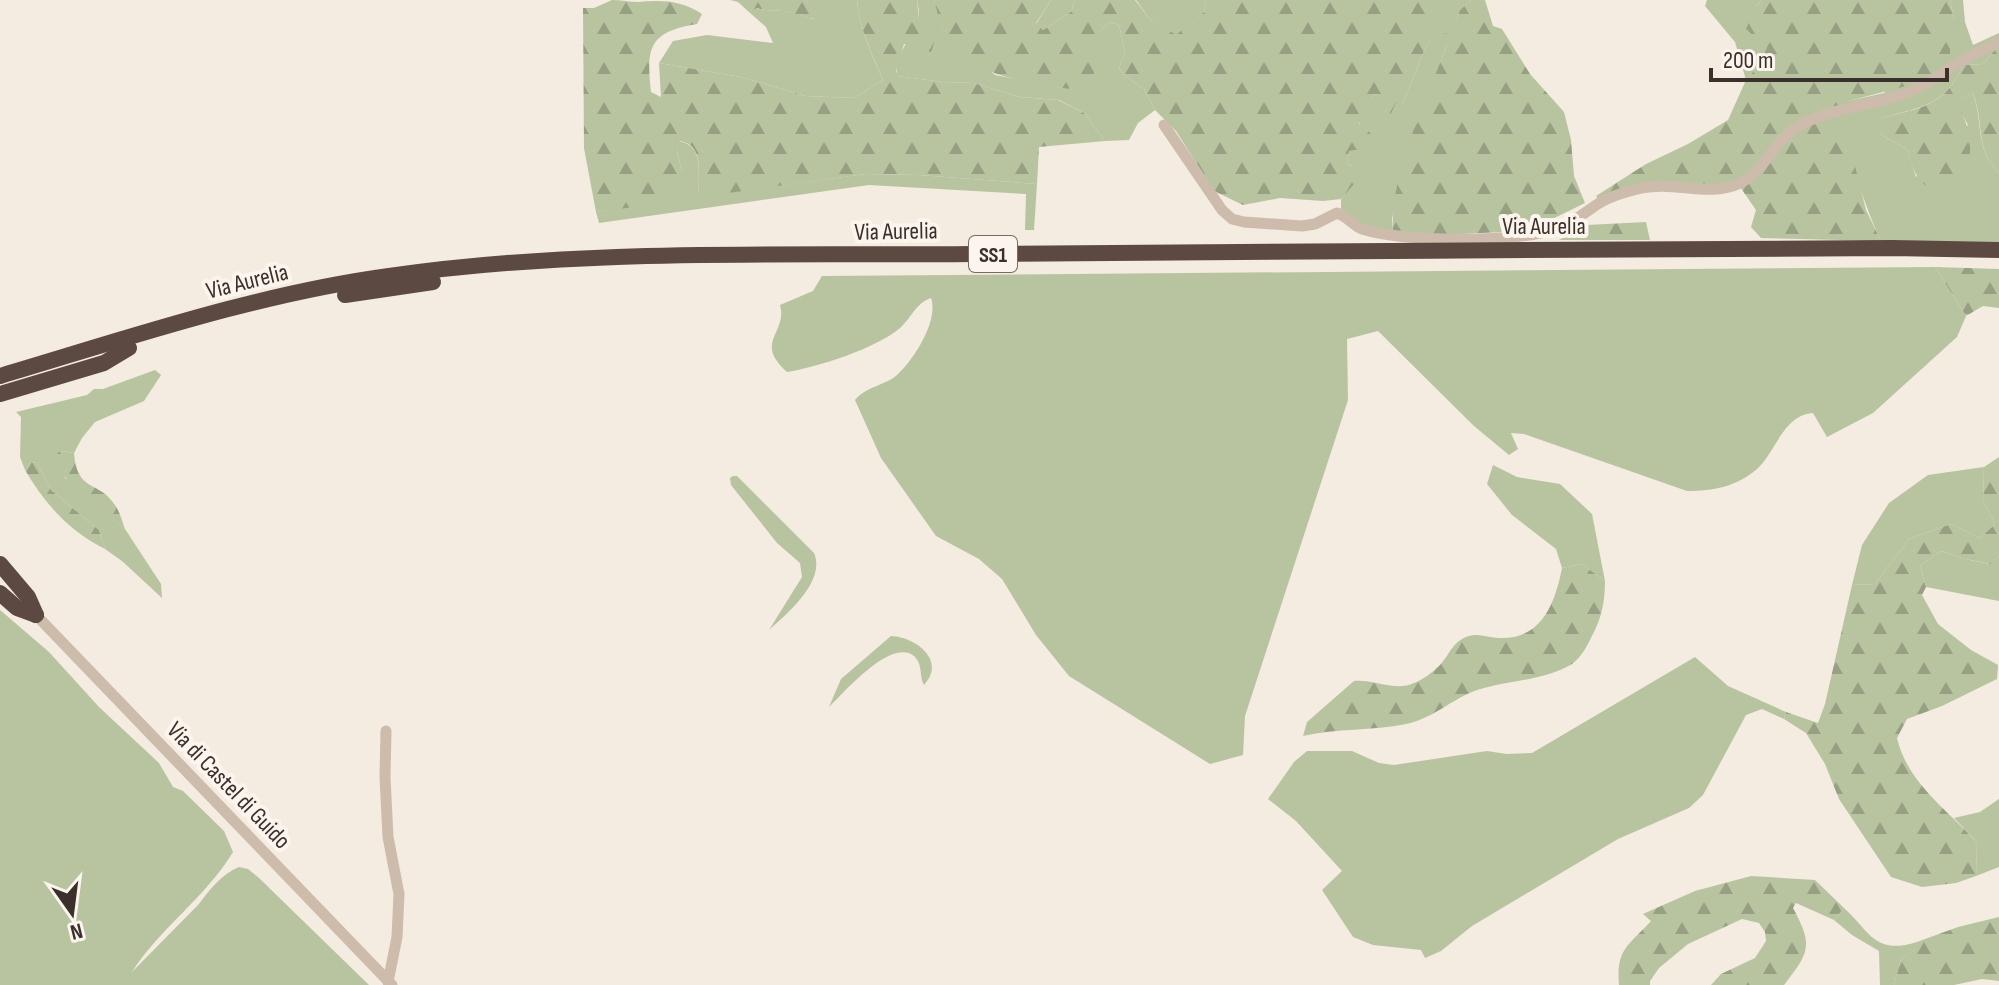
<svg xmlns="http://www.w3.org/2000/svg" width="1999" height="985" viewBox="0 0 1999 985" font-family="'Sofia Sans Condensed',sans-serif">
<style>
.green{fill:#b8c4a0}
.forest{fill:url(#forest-firs)}
.lines{fill:none;stroke-linecap:round;stroke-linejoin:round}
.minor{stroke:#cdbbac;stroke-width:11}
.highway{stroke:#5c4a42;stroke-width:16}
.labels{text-anchor:middle;stroke-width:8;stroke-linejoin:round;paint-order:stroke}
.shield{fill:#fbf5ee;stroke:#756b66;stroke-width:2}
.shield-label{font-size:22px;font-weight:bold;fill:#3b302b}
.street-label{font-size:24px;fill:#3b302b;stroke:#fbf5ee}
</style>
<defs>
<pattern id="forest-firs" width="22" height="20" patternUnits="userSpaceOnUse" patternTransform="scale(2)"><rect width="22" height="20" fill="#b8c4a0"/><path d="M5 1l3.5 6h-7zM16 11l3.5 6h-7z" fill="#97a083"/></pattern>
</defs>
<rect width="100%" height="100%" fill="#f4ebe1"/>
<g class="green">
<path d="M806,0H857C859,28 872,55 883,80L854,98L806,96L741,77L659,63L673,41L707,35L773,43L766,27L749,12L756,8C768,12 779,9 790,12C799,14 805,18 815,19Z"/>
<path d="M917,0H934L943,30L995,75L1068,89L1089,45L1100,37L1102,29L1110,22L1119,25L1125,52L1119,68L1125,76L1144,89L1155,110L1138,123L1129,140L1105,141L1084,113L1059,100L1020,97L974,83L943,82L897,76C894,54 912,39 918,20C920,14 918,6 917,0Z"/>
<polygon points="1051,0 1075,0 1071,12 1043,30 1036,24"/>
<polygon points="1136,0 1206,0 1204,12 1176,36 1149,18"/>
<polygon points="1450,0 1471,0 1460,10 1404,160 1392,219 1393,232 1360,226 1341,210 1341,199 1353,184 1352,166 1347,164 1349,151 1358,150 1360,119 1374,94 1383,96 1391,114 1396,103 1403,103 1424,51"/>
<polygon points="1707,0 1762,0 1756,6 1768,48 1758,66 1746,80 1735,42 1705,6"/>
<path d="M1950,0H1963L1965,22L1973,45L1999,33V45L1983,64L1963,65C1943,111 1916,106 1874,121L1883,136L1907,149L1916,177L1968,125L1955,102L1973,93C1984,125 1974,147 1999,173V243L1881,241C1869,216 1843,146 1845,120C1846,113 1848,107 1849,101L1884,93L1954,19Z"/>
<path d="M678,141C706,146 697,173 699,196L866,174L919,175L1037,184L1034,230H1025L1026,194L869,185L599,223L596,212L627,207L682,172L677,151Z"/>
<path d="M1935,267L1966,316L1957,337L1873,413L1827,437L1813,413C1783,415 1776,452 1757,469C1736,487 1713,491 1687,491L1524,434L1511,433L1518,449L1509,455L1474,426L1378,331L1347,339L1348,400L1245,716L1243,755L1210,764L1069,676L1036,635L1002,579L979,559L936,536L881,458L855,400C867,386 884,386 897,375C914,360 939,320 931,298C916,303 912,317 900,328C877,348 818,367 787,372C753,342 788,333 780,305L813,291L822,276Z"/>
<polygon points="155,370 161,375 144,401 95,422 82,438 74,453 60,451 65,478 125,529 161,584 162,598 122,561 105,549 99,530 51,490 37,463 31,462 25,470 20,457 21,417 16,412 87,395 94,389 103,389"/>
<polygon points="1493,465 1517,477 1560,484 1592,514 1605,581 1582,564 1562,568 1556,549 1512,515 1487,484"/>
<polygon points="1984,467 1983,501 1995,524 1980,538 1951,524 1909,539 1875,584 1852,585 1862,545 1889,503 1928,475"/>
<path d="M733,476H737L814,553C826,581 788,613 769,630L802,577L800,563L777,543L731,485L730,478Z"/>
<polygon points="1941,551 1965,559 1990,564 1999,556 1999,601 1926,587 1920,566"/>
<path d="M0,610L49,652L99,707L159,763L173,787L183,791L224,831L233,852C206,897 160,928 132,972L199,904C209,890 222,874 239,867L248,869L259,878L369,985H0Z"/>
<path d="M891,636C916,637 947,661 924,685C919,677 923,665 915,657C892,636 845,692 829,707L841,679Z"/>
<polygon points="1695,657 1728,686 1786,712 1784,719 1762,709 1746,715 1703,795 1689,808 1618,839 1472,926 1441,951 1425,958 1421,950 1373,945 1353,937 1322,890 1342,871 1296,821 1268,799 1294,762 1307,751 1352,751 1379,763 1394,765 1487,751 1507,754 1532,753"/>
<polygon points="1999,799 1999,867 1976,876 1977,842 1954,818 1980,812"/>
<path d="M1844,908C1871,933 1875,955 1917,942L1918,948L1901,959L1894,985H1880L1879,951L1852,935L1834,920Z"/>
</g>
<g class="forest">
<path d="M612,0C621,0 630,2 638,2C662,0 681,0 702,14L697,24C649,32 646,47 651,92L661,97L659,63L741,77L806,96L854,98L883,80C872,54 859,28 857,0H917L919,19L935,40L931,52L904,44L896,71L898,76L943,82L974,83L1020,97L1058,100L1084,113L1105,141L1039,147L1037,184L919,175L866,174L699,197C697,174 706,145 679,141L677,151L682,172L681,201L596,212L584,148L583,8H594Z"/>
<path d="M730,0H806L816,19C806,18 800,15 790,12C779,9 768,12 757,8L749,12L738,2Z"/>
<path d="M934,0H1051L1036,23L1043,30L1071,12L1075,0H1135L1149,18L1176,35L1204,12L1206,0H1451L1424,51L1403,103H1396L1391,114L1384,108L1383,97L1374,94L1359,124L1364,125L1376,141L1371,149L1365,154L1358,150L1349,151L1347,164L1352,166L1360,161L1367,165L1365,171L1356,175L1354,184L1341,199L1323,201L1280,198L1243,205L1214,191L1176,131L1155,110L1144,89L1125,76L1119,68L1125,52L1119,25L1110,22L1102,29L1101,48L1089,46L1087,53L1101,57V69L1068,89C1023,81 967,77 943,30C939,21 937,10 934,0Z"/>
<path d="M1471,0H1485L1493,26L1502,29L1530,74L1564,112L1571,140L1574,176L1585,203L1528,231L1437,235L1393,232C1390,172 1426,101 1447,45L1440,39L1442,34L1451,33L1460,10Z"/>
<path d="M1762,0H1950L1954,19L1949,61L1925,81L1849,101L1845,122L1853,158L1866,210L1881,241L1761,238L1751,227L1756,210L1736,181C1708,189 1688,183 1662,187C1641,190 1621,198 1602,205L1596,196L1646,164L1688,144L1728,120L1746,80L1758,66L1767,48L1746,29L1756,6Z"/>
<path d="M1999,45V173C1974,147 1985,125 1973,93L1956,102C1973,133 1972,144 1967,179L1949,194C1919,188 1915,177 1907,149L1883,136L1873,121C1916,107 1943,111 1963,65L1983,64Z"/>
<polygon points="1646,222 1650,240 1559,240 1586,225"/>
<polygon points="1935,267 1999,269 1999,308 1983,306 1966,316"/>
<path d="M60,451L74,453C77,493 99,480 115,505C120,512 122,521 125,529C101,508 60,489 57,454Z"/>
<path d="M1999,457V556L1991,564L1965,559L1941,551L1920,566L1926,587L1922,595L1938,624L1971,650L1998,665L1997,679L1942,706L1907,719L1897,738C1907,782 1947,810 1977,842L1976,876L1956,883L1922,887L1891,877L1839,799L1825,764L1806,733L1784,719L1786,712L1818,723L1825,704L1852,585L1875,584L1909,539L1951,524L1980,538L1995,524L1983,501L1984,467Z"/>
<path d="M31,462L37,463L51,490L99,530L105,549C69,531 45,504 25,470Z"/>
<path d="M1582,564L1605,581C1605,600 1602,617 1593,634C1588,644 1582,657 1572,664C1546,680 1512,680 1484,688C1455,695 1436,718 1406,724C1372,731 1337,728 1303,736L1307,722L1354,681C1374,679 1395,692 1414,683C1422,680 1433,672 1439,666C1450,655 1452,641 1469,636C1479,633 1489,638 1499,638C1542,640 1555,603 1562,568Z"/>
<path d="M1751,876L1815,880L1844,908L1834,920L1796,903L1793,908C1813,945 1810,952 1784,985H1711L1721,974L1755,958L1766,941L1765,932L1759,923L1742,919L1688,944L1659,968L1650,981V985H1619C1616,949 1628,946 1651,921L1643,914L1695,891Z"/>
<polygon points="1999,917 1999,981 1982,979 1954,985 1894,985 1901,959 1917,948 1917,942 1958,927"/>
</g>
<g class="lines">
<g class="minor">
<path d="M1164,125L1222,210L1232,219L1244,222L1302,226L1315,224L1337,213C1347,216 1352,225 1362,229C1404,242 1514,243 1555,229C1570,224 1579,217 1592,208C1606,197 1625,192 1642,188C1674,181 1709,197 1738,184C1765,172 1774,140 1799,126C1831,107 1874,106 1909,92C1928,85 1943,72 1961,61C1973,54 1986,48 1999,42"/>
<polyline points="36,615 392,985"/>
<polyline points="386,731 385,777 388,837 399,894 397,937 388,982"/>
</g>
<g class="highway">
<polyline points="345,295 433,282"/>
<path d="M0,376C128,338 257,294 389,276C582,248 779,256 973,254C1279,251 1586,250 1892,248L1999,250"/>
<polyline points="0,394 104,363 129,348"/>
<polyline points="0,564 28,597 36,615"/>
<polyline points="0,593 17,608 36,615"/>
</g>
</g>
<g class="labels">
<rect class="shield" x="969" y="236" width="48" height="36" rx="6"/>
<g class="shield-label">
<text x="993" y="262">SS1</text>
</g>
<g class="street-label">
<text x="1544" y="234">Via Aurelia</text>
<text transform="translate(896 231) rotate(-1)" y="8">Via Aurelia</text>
<text transform="translate(247 281) rotate(-14)" y="8">Via Aurelia</text>
<text transform="translate(229 785) rotate(46)" y="8">Via di Castel di Guido</text>
</g>
</g>
<g transform="translate(72 913) rotate(166)" stroke="#fbf5ee" stroke-width="6" paint-order="stroke">
<path d="M0-6L14 30L0 20L-14 30Z" fill="#3b302b"/>
<text y="-12" font-size="22" font-weight="bold" text-anchor="middle" fill="#3b302b">N</text>
</g>
<path d="M1711 68v12h236v-12" fill="none" stroke="#3b302b" stroke-width="4"/>
<text x="1723" y="68" font-size="24" fill="#3b302b" stroke="#fbf5ee" stroke-width="6" paint-order="stroke">200 m</text>
</svg>
